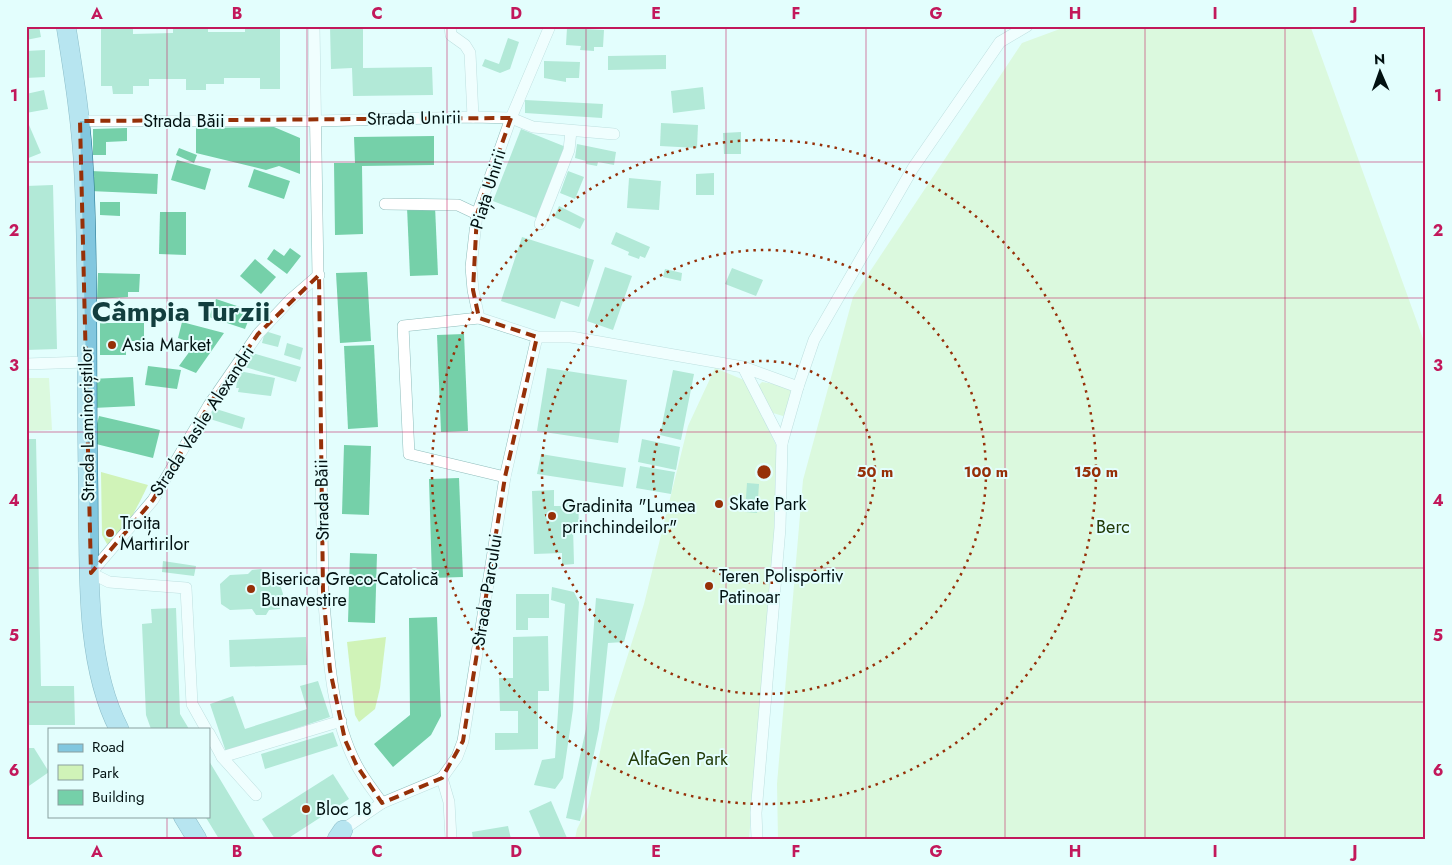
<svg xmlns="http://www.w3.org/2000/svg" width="1452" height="865" viewBox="0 0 1452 865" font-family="Jost,sans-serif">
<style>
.green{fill:#d0f3b8}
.building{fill:#75d0a9}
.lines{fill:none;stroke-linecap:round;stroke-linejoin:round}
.street-casing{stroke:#90bdbc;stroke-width:12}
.primary-casing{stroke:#1f6f89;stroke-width:20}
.street{stroke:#fff;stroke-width:11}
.primary{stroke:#82c7df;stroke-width:19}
.marked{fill:none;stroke:#963008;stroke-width:4;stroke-dasharray:10 6;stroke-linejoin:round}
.grid{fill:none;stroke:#c2185b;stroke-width:1;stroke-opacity:0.55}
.ring{fill:none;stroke:#963008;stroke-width:2.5;stroke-dasharray:2.5 5}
.poi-dot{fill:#963008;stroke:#e3fefd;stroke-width:2}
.labels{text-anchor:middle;stroke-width:4;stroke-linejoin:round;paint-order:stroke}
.street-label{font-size:18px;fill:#021111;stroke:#e3fefd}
.poi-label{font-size:18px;fill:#021111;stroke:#e3fefd;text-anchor:start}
.park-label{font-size:18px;fill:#223b08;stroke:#e3fefd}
.town-label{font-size:28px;font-weight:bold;fill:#123e3e;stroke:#e3fefd}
.centre{fill:#963008;stroke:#e3fefd;stroke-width:2.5}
.ring-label{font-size:15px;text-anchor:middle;font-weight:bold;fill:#963008;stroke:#e3fefd;stroke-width:4;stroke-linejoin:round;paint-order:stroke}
.neatline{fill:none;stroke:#c2185b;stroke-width:2}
.grid-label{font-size:16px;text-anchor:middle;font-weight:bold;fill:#c2185b}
</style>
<rect width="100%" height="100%" fill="#e3fefd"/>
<g class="green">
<polygon points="1068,26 1310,26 1311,28 1426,347 1426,839 778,839 777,784 803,480 853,297 1022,43"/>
<polygon points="715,368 744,380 778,449 777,503 749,839 575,839 577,829 588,807 606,724 644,604 688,426"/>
<polygon points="27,378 49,378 52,430 29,431"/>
<polygon points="762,382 786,386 791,390 787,413 783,416 773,413 758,386"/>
<path d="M101,472L148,485C141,499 122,541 107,544L102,535Z"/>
<polygon points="386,637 380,688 375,709 359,722 355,715 347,642"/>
</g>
<g class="building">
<polygon points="26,26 39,26 41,37 26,40"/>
<polygon points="101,26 133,26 133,34 173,33 173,26 208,26 208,32 245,32 245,26 280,26 280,89 260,89 260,78 224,78 224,84 206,84 206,90 186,90 186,79 149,79 149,86 133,86 133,94 113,94 112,86 101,86"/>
<polygon points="330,26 363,26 363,68 432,67 433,95 353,96 352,68 331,69"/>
<polygon points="567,28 604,30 603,47 594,47 594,51 580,50 581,46 566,45"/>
<polygon points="508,38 519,42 510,69 500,73 482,66 485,59 499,64"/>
<polygon points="45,50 45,77 26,78 26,51"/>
<polygon points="666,55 666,69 608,70 608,56"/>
<polygon points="544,61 580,62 579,78 566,78 566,82 544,78"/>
<polygon points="703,87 705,109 673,113 671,91"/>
<polygon points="44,90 48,109 26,113 26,94"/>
<polygon points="525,100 603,104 602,118 525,113"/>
<polygon points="26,118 41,153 26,159"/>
<polygon points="661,123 698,125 697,148 660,146"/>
<polygon points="274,127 300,138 300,174 279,166 266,170 196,153 196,128"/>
<polygon points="127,128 127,141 106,142 106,155 93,155 93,129"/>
<polygon points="521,129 566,147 539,219 493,201"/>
<polygon points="741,132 741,154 724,154 723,133"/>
<polygon points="434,136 434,165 362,166 363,234 335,235 334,163 355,163 354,137"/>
<polygon points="577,144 616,152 614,165 598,162 597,166 586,164 586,161 575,158"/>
<polygon points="179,148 197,155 194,163 176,155"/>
<polygon points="177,160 211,169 205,190 171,180"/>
<polygon points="254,169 290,181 284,199 248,187"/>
<polygon points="91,171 158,174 157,194 90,191"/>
<polygon points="568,171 584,177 575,199 560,193"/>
<polygon points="714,173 714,195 696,195 696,174"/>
<polygon points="629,178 661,181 659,210 627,208"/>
<polygon points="53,185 57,349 26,350 26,320 28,320 26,186"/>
<polygon points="100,202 120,202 120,216 100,215"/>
<polygon points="435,206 438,275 410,276 407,207"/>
<polygon points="559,206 585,219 580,229 554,217"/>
<polygon points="160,212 186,212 186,255 159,254"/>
<polygon points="616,232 650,247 645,258 640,256 639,259 628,255 629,252 611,244"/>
<polygon points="522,237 594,260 579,307 561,301 555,319 501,301"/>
<polygon points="290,248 301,256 287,274 267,259 274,249 284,256"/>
<polygon points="255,259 276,277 261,294 240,276"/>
<polygon points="605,267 632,276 613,330 587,321"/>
<polygon points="732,268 763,280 756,296 725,284"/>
<polygon points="665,269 682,273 681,281 663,277"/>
<polygon points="367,272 371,341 340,343 336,273"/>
<polygon points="98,273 140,274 139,292 128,292 128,297 97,299"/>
<polygon points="216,299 252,311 245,329 209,317"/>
<polygon points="182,322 224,333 196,373 179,366 195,344 178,338"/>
<polygon points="100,323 144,323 144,341 126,341 126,355 100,355"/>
<polygon points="265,331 281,336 278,347 262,343"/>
<polygon points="464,334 468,431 441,432 437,335"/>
<polygon points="287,343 303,348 300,360 284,355"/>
<polygon points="374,345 378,427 348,429 344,346"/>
<polygon points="249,352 301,367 296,382 245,367"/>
<polygon points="148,366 181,370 177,389 145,385"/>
<polygon points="547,368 627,380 618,443 537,431"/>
<polygon points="673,370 694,374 681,440 660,435"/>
<polygon points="239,371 275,378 271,396 238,392 239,388 236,388"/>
<polygon points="133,377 135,406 93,408 91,379"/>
<polygon points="213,408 245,418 242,429 210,419"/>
<polygon points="99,416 160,430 153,458 92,443"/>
<polygon points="26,439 36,439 41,686 74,686 75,725 29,725 29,692 26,692"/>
<polygon points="642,439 680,447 676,470 638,462"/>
<polygon points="344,445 371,446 369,515 342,514"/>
<polygon points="541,454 626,468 623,487 537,474"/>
<polygon points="640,466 675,472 671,494 636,488"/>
<polygon points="459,478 463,577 432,578 429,479"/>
<polygon points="747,483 759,484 757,513 745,512"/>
<polygon points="554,490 554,506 563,506 563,502 578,501 579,526 573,526 574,564 562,565 562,553 534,554 532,491"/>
<polygon points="350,553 377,554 375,623 348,622"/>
<polygon points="163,561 196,566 194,576 162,572"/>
<polygon points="261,569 267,574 277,574 283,594 280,609 269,610 266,615 256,615 252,609 230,610 221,604 220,584 230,575 248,574 252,570"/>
<polygon points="552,587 574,592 579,602 573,709 563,778 555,789 534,785 542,760 555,758 565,604 551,600"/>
<polygon points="516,594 549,594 549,618 528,618 528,630 516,630"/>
<polygon points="596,598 634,604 624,642 608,643 599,729 580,821 566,818 586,729"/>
<polygon points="176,608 180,714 189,729 151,729 146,715 142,624 152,623 151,609"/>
<polygon points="437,617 441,716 431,735 393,767 374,744 410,715 409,618"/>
<polygon points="548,636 549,691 538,691 538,749 495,750 495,733 518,733 518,711 500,711 499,678 513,678 513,637"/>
<polygon points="306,637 307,665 230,667 229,640"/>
<polygon points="318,681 330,717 226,752 210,704 233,696 245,729 307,709 300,686"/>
<polygon points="333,732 338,746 265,769 261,754"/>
<polygon points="26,748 34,748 49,772 26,788"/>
<polygon points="209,761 256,839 219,839 205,816 209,816"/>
<polygon points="333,774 349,799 287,839 275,839 262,819"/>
<polygon points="551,801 567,838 566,839 541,839 529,811"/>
<polygon points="508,826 511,839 473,839 472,832"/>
</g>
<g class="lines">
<defs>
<g id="street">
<path d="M314,26L323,591C328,647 330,714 356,764C363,778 373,790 382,803"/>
<polyline points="450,26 451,35 465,45 470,53 473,117"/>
<polyline points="550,26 511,118 477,214 471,267 473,290 479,318 537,337 571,337 743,367 782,443 780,528 756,813 757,839"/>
<polyline points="80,121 317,121 473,117 511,118 533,127 614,134"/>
<polyline points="385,204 458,205 477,214"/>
<polyline points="540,224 569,150 571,131"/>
<polyline points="479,318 403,326 409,454 505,477"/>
<polyline points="26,364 86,362"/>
<polyline points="743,367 798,387 782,443"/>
<polyline points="798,387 814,340 913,168 1000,42 1027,26"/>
<polyline points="206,729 192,704 186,588 109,582 91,573 153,500 209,405 258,334 290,300 319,275"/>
<polyline points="209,733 222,757 341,721"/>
<polyline points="222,757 256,795"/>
<polyline points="442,778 457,757 463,741 505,477 537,337"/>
<polyline points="442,778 449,802 451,839"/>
<polyline points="338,833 382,803 442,778"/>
</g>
<g id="primary">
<path d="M66,26C74,76 82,126 84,176C89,276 86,376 88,475C90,554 82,658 119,729"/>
<polyline points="183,816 197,839"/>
<polyline points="337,839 343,830"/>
</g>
</defs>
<use href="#street" class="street-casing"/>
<use href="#primary" class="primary-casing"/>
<use href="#street" class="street"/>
<use href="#primary" class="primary"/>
</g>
<path d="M0 0H1452V865H0ZM511,118L477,214L473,290L479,318L537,337L505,477L463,741L442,778L382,803L357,766L345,740L330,670L323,591L319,275L258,334L209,405L153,500L91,573L80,121Z" fill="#e3fefd" fill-opacity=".55" fill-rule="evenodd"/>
<path class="marked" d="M511,118L477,214L473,290L479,318L537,337L505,477L463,741L442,778L382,803L357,766L345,740L330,670L323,591L319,275L258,334L209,405L153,500L91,573L80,121Z"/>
<path class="grid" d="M167,26V729M307,26V839M447,26V839M586,26V839M726,26V839M866,26V839M1005,26V839M1145,26V839M1285,26V839M26,162H1426M26,298H1426M26,432H1426M26,568H1426M26,702H1426M167,816V839"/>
<g class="ring">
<circle cx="764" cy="472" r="111"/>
<circle cx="764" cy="472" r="222"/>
<circle cx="764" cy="472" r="332"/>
</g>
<g class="poi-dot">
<circle cx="112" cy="345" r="5"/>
<circle cx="719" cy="504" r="5"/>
<circle cx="552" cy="516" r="5"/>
<circle cx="110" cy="533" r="5"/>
<circle cx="709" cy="586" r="5"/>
<circle cx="251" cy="589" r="5"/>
<circle cx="306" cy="809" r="5"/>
</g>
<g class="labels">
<g class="street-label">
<text transform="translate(414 118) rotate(-1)" y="6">Strada Unirii</text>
<text x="184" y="127">Strada Băii</text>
<text transform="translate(488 189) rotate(-73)" y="6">Piața Unirii</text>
<text transform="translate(202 421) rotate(-57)" y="6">Strada Vasile Alexandri</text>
<text transform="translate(87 424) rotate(-91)" y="6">Strada Laminoriștilor</text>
<text transform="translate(322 500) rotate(-91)" y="6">Strada Băii</text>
<text transform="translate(487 590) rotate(-81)" y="6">Strada Parcului</text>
</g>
<g class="poi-label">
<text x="122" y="351">Asia Market</text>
<text x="729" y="510">Skate Park</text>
<text x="562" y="512">Gradinita "Lumea<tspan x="562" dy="21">princhindeilor"</tspan></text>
<text x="120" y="529">Troița<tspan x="120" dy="21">Martirilor</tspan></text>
<text x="719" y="582">Teren Polisportiv<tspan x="719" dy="21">Patinoar</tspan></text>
<text x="261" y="585">Biserica Greco-Catolică<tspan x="261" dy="21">Bunavestire</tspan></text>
<text x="316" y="815">Bloc 18</text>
</g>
<g class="park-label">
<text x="1113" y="533">Berc</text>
<text x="678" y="765">AlfaGen Park</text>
</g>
<g class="town-label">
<text x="181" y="321">Câmpia Turzii</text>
</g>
</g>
<circle cx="764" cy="472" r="8" class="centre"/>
<g class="ring-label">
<text x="875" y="477">50 m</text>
<text x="986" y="477">100 m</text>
<text x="1096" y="477">150 m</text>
</g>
<rect width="1452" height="865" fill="none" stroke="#e3fefd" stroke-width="55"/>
<rect x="48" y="728" width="162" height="90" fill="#e3fefd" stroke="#899f9f"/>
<rect x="58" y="744" width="25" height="8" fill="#82c7df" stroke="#899f9f"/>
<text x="92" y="752" font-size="15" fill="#021111">Road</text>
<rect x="58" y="765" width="25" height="15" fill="#d0f3b8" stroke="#899f9f"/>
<text x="92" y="778" font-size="15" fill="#021111">Park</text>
<rect x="58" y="790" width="25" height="15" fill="#75d0a9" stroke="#899f9f"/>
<text x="92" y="802" font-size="15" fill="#021111">Building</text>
<g transform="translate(1380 72) rotate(358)" stroke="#e3fefd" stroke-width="4" paint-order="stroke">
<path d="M0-4L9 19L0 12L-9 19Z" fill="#021111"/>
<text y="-8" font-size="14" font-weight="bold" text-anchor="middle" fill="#021111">N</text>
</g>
<rect x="28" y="28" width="1396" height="810" class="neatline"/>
<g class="grid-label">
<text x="97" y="19">A</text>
<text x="237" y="19">B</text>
<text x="377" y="19">C</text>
<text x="516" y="19">D</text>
<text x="656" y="19">E</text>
<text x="796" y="19">F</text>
<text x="936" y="19">G</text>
<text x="1075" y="19">H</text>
<text x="1215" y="19">I</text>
<text x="1355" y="19">J</text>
<text x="14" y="101">1</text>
<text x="1438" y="101">1</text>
<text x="14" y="236">2</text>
<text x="1438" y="236">2</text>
<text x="14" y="371">3</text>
<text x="1438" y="371">3</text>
<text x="14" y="506">4</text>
<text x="1438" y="506">4</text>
<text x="14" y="641">5</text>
<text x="1438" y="641">5</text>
<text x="14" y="776">6</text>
<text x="1438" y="776">6</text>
<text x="97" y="857">A</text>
<text x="237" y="857">B</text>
<text x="377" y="857">C</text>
<text x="516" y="857">D</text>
<text x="656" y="857">E</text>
<text x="796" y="857">F</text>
<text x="936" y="857">G</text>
<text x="1075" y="857">H</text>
<text x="1215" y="857">I</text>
<text x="1355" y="857">J</text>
</g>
</svg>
